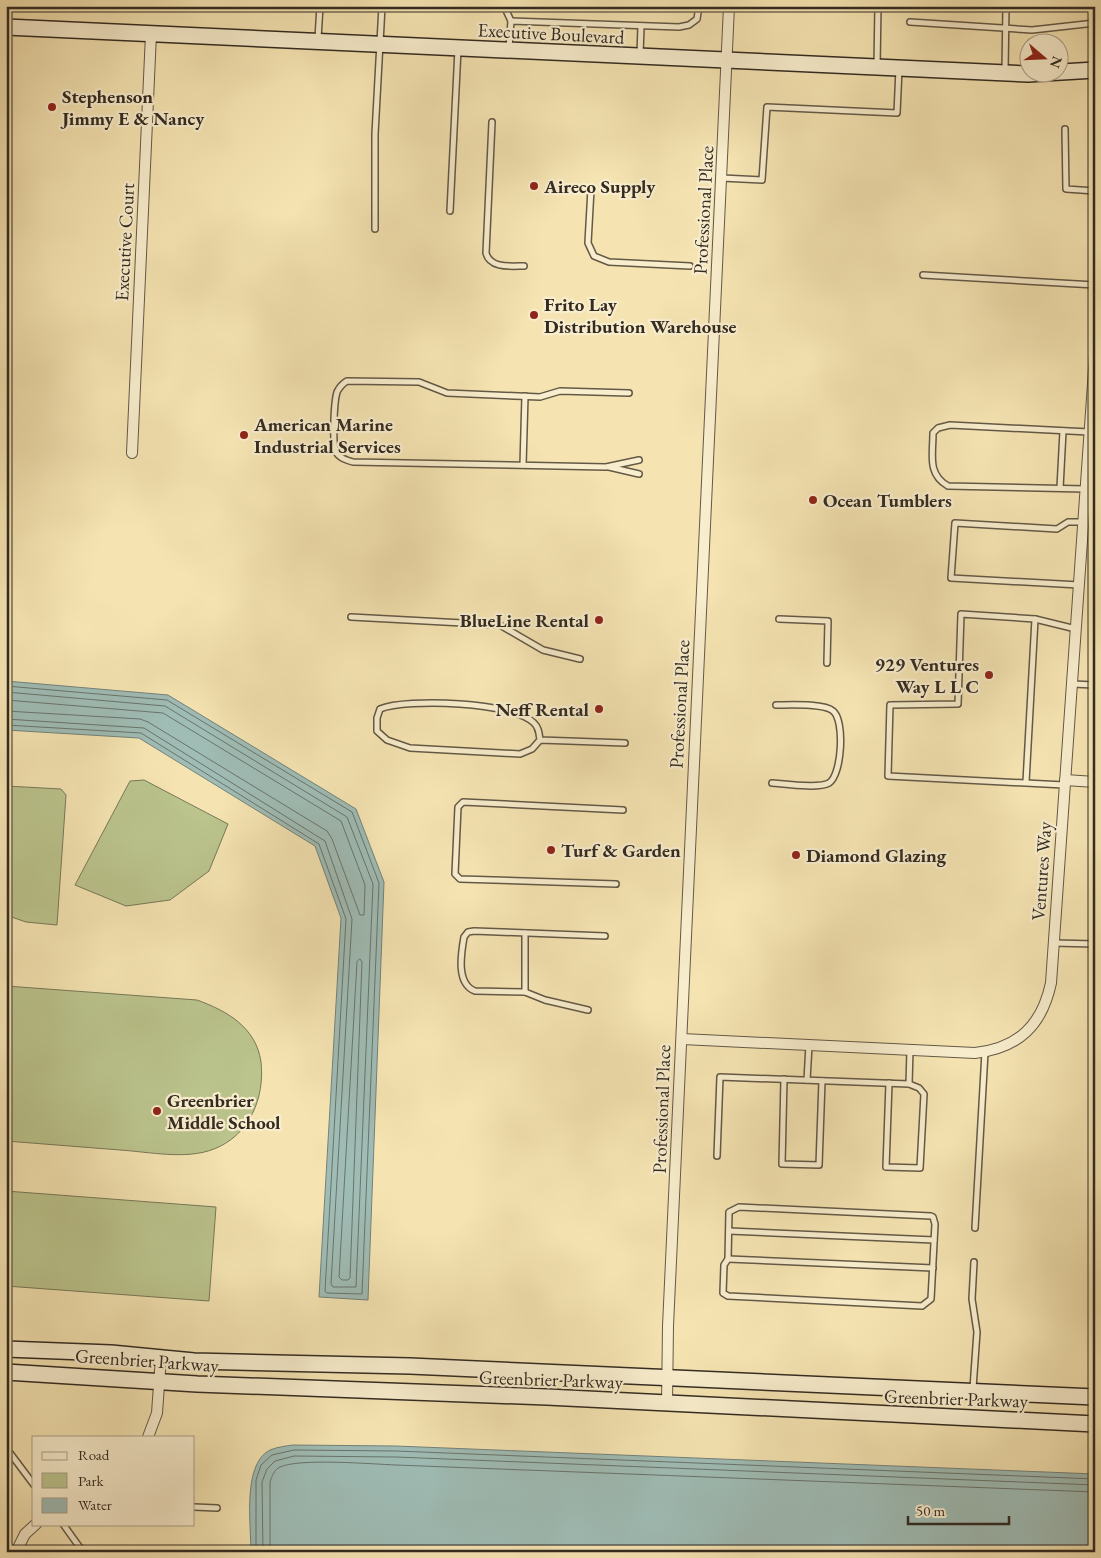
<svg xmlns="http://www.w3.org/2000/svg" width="1101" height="1558" viewBox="0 0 1101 1558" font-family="'EB Garamond',serif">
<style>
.green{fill:#bbc48d;stroke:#777858}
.water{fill:#9fbcb5;stroke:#74827a}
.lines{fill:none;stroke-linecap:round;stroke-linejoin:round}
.shore{stroke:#69746c;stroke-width:1}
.lane-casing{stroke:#645946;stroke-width:8}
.street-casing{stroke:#645946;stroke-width:12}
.secondary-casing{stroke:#332b22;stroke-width:18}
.lane{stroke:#f8edcd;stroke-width:5}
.street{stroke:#f8edcd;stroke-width:10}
.secondary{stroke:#f8edcd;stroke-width:15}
.poi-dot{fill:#8f2418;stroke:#f8edcd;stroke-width:2}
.labels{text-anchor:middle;stroke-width:4.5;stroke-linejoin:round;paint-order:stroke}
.street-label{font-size:19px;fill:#332b22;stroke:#f8edcd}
.poi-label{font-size:19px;font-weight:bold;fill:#332b22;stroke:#f8edcd;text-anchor:start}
</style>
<rect width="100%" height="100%" fill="#f5e4b2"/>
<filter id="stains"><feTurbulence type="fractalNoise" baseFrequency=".004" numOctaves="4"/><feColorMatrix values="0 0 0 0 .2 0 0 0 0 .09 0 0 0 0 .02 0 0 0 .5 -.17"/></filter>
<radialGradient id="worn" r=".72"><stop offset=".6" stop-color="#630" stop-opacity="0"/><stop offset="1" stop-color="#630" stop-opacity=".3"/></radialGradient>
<g class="green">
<polygon points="144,780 228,824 209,871 170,900 126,906 75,885 130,781"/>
<polygon points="6,786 61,789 66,795 57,925 26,922 6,915"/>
<path d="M6,986L197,1000C227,1011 256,1027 261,1062C265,1097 250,1135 214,1149C186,1160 150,1152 120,1150C82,1147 44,1144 6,1141Z"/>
<polygon points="6,1191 216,1207 209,1301 6,1286"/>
</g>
<g class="water">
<polygon points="6,681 168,695 356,809 384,882 368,1300 319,1297 341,918 315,846 139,738 6,730"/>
<path d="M293,1445L396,1446L1095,1474V1552H251C251,1525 242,1464 270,1450C277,1447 286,1446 293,1445Z"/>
</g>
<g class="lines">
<g class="shore">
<polyline points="6,686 167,700 352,812 379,883 362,1294 327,1293 325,1291 346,919 319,844 141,733 6,725"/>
<polyline points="6,692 165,706 347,817 373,884 356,1287 333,1287 331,1284 352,919 325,841 144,728 6,719"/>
<polyline points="6,700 163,713 341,821 365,885 364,915 360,915 332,839 327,831 148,722 140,719 6,711"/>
<polygon points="360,959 362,962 350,1278 348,1280 342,1280 339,1277 357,962"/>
<polyline points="256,1552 256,1480 261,1465 272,1455 294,1450 396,1451 1095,1479"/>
<polyline points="263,1552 262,1482 267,1469 275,1461 294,1456 396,1457 1095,1485"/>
<path d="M270,1552V1482C272,1476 274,1470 280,1467C300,1458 371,1464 396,1465L1095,1492"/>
</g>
<defs>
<g id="lane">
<polyline points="471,6 472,6"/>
<polyline points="504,6 511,21"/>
<polyline points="910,22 1032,30 1095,23"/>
<polyline points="318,38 320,6"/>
<polyline points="509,48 511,21 679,27 689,25 697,19 699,6"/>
<polyline points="640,55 641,26"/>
<polyline points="877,66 878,6"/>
<polyline points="1005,71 1006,6"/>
<path d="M492,122L486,253C490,269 512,266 524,266"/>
<polyline points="1065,129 1066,189 1095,191"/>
<polyline points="722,178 762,180 767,107 897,113 899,69"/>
<polyline points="591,189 588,243 594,256 609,262 690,266"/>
<polyline points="450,211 458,49"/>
<polyline points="375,229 375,134 382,6"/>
<polyline points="923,275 1095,285"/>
<path d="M629,393L560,391L540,397L447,393L419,382L347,381C342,384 340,386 337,392C334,402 332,443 336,452C339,458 346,460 353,462L606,467L639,460"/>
<polyline points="523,465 525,396"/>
<polyline points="609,467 639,474"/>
<polyline points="1060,488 1063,431"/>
<path d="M1085,489L948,486C927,474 933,455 933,433L938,428L950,425L1089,432"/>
<polyline points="1079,585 951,578 955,523 1057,529 1068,522 1083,522"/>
<polyline points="351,617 500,625 543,650 580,659"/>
<polyline points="779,619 828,621 827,663"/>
<polyline points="1072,684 1095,685"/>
<path d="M540,740C539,733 539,728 534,723C514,702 407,698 380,709L377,718V731L387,740L410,748L520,754L532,749L540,740L625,743"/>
<polyline points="1026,782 1035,619"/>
<path d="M772,783C785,784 818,789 829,783C842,775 845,720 833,711C824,703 789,705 776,705"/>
<polyline points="1064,785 888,776 890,705 958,704 961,614 1035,619 1076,629"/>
<polyline points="616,884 460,879 455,874 458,807 463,802 623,810"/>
<polyline points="1054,943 1095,944"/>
<polyline points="1095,945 1095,962"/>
<polyline points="525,992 525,933"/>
<path d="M588,1010L545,1000L525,992L475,991C456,984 461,954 464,937L468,932L474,931L605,936"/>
<polyline points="784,1079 782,1164 819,1165 822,1081"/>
<polyline points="807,1080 809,1045"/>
<polyline points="889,1083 886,1167 920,1168 924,1094 919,1088 909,1084"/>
<polyline points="717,1156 720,1077 909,1084 910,1050"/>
<polygon points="739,1207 931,1216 933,1217 935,1224 931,1299 922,1306 728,1296 723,1293 724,1265 728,1259 729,1212"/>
<polyline points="975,1228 985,1052"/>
<polyline points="729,1231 934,1240"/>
<polyline points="728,1259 933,1268"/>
<polyline points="973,1388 977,1332 972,1299 974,1262"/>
<polyline points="10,1453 34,1485"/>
<polyline points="194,1507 217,1508"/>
<polyline points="63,1524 83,1552"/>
</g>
<g id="street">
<polyline points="132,453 151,34"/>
<polyline points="1065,780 1095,782"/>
<path d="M682,1039L975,1053C1019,1048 1042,1025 1051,983L1095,355"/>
<polyline points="667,1404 668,1326 729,6"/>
<polyline points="148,1437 157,1413 161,1357"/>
<polyline points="16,1552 25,1534 36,1524"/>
</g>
<g id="secondary">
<polyline points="6,27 1028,74 1095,70"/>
<polyline points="6,1349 111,1353 194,1361 410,1366 1095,1397"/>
<polyline points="6,1372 197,1384 547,1397 1095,1424"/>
</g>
</defs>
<use href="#lane" class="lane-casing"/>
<use href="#street" class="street-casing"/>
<use href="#secondary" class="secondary-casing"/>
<use href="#lane" class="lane"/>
<use href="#street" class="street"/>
<use href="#secondary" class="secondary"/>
</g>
<g class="poi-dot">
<circle cx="52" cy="107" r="5"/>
<circle cx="534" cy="186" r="5"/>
<circle cx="534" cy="315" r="5"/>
<circle cx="244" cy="435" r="5"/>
<circle cx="813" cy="500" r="5"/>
<circle cx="599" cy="620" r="5"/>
<circle cx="989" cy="675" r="5"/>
<circle cx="599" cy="709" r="5"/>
<circle cx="551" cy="850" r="5"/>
<circle cx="796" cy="855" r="5"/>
<circle cx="157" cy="1111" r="5"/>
</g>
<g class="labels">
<g class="street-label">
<text transform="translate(551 33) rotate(3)" y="7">Executive Boulevard</text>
<text transform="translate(703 210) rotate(-87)" y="7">Professional Place</text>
<text transform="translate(124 242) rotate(-87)" y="7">Executive Court</text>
<text transform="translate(679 704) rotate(-87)" y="7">Professional Place</text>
<text transform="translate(1041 871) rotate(-86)" y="7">Ventures Way</text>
<text transform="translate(661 1109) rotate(-88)" y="7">Professional Place</text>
<text transform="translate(147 1360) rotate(4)" y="7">Greenbrier Parkway</text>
<text transform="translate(551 1379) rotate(2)" y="7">Greenbrier Parkway</text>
<text transform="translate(956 1398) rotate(2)" y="7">Greenbrier Parkway</text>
</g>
<g class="poi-label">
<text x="62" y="103">Stephenson<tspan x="62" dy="22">Jimmy E &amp; Nancy</tspan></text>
<text x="544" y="193">Aireco Supply</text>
<text x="544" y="311">Frito Lay<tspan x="544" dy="22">Distribution Warehouse</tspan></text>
<text x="254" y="431">American Marine<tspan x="254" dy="22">Industrial Services</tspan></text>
<text x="823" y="507">Ocean Tumblers</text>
<text x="589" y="627" text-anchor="end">BlueLine Rental</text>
<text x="979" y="671" text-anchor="end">929 Ventures<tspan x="979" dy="22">Way L L C</tspan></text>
<text x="589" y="716" text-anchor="end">Neff Rental</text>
<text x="561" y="857">Turf &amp; Garden</text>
<text x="806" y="862">Diamond Glazing</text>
<text x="167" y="1107">Greenbrier<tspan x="167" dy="22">Middle School</tspan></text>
</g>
</g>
<rect width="1101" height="1558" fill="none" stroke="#f5e4b2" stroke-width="25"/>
<rect x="8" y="8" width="1086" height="1543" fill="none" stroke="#332b22" stroke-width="2.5"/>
<rect x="12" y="12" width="1076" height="1533" fill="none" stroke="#332b22"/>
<rect x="32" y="1436" width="162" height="90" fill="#f8edcd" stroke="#a99f89"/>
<rect x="42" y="1452" width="25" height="8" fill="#f8edcd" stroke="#a99f89"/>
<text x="78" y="1460" font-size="15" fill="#332b22">Road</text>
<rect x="42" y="1473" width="25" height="15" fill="#bbc48d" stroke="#a99f89"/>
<text x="78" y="1486" font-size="15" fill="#332b22">Park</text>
<rect x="42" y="1498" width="25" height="15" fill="#9fbcb5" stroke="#a99f89"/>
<text x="78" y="1510" font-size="15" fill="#332b22">Water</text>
<g transform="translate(1044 58) rotate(109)"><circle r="24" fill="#f8edcd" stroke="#a99f89"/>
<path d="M0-4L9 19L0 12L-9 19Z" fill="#8f2418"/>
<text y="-8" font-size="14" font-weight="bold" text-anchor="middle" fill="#332b22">N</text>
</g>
<path d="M908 1516v8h101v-8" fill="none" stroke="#332b22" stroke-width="2.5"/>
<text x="916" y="1516" font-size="15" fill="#332b22" stroke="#f8edcd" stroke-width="4" paint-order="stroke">50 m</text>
<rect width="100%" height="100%" filter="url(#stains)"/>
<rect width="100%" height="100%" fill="url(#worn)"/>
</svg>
